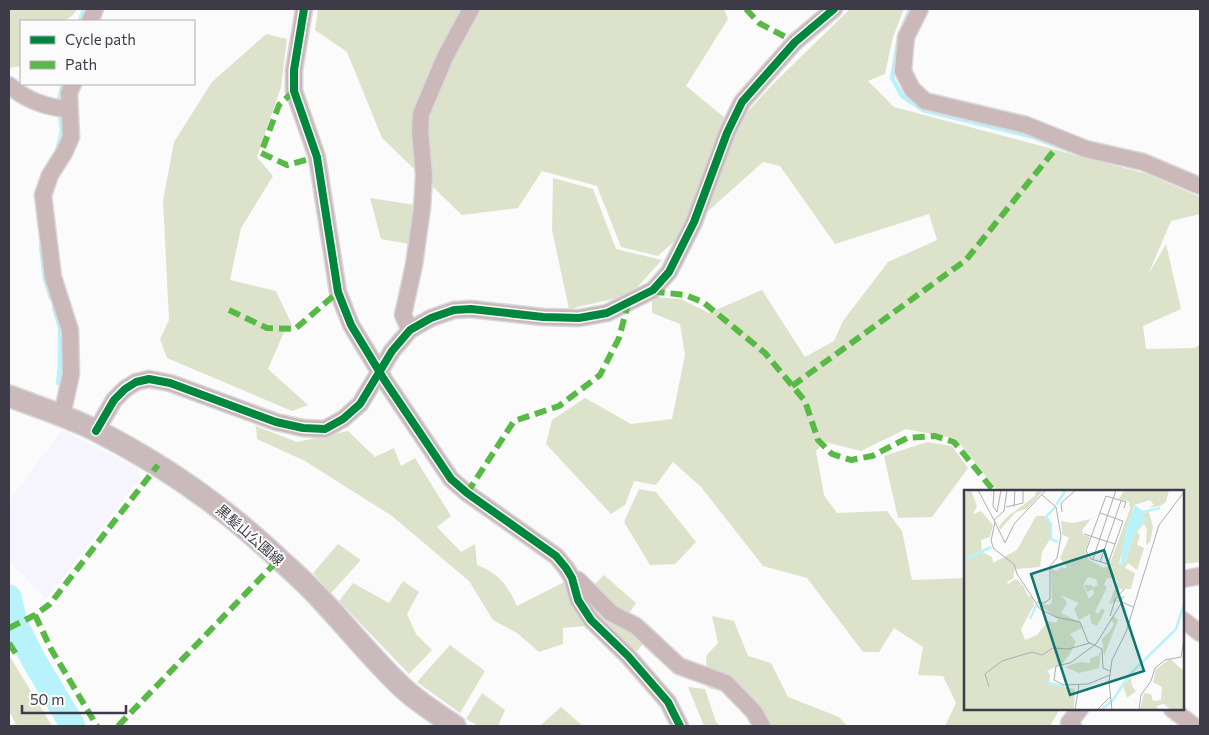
<svg xmlns="http://www.w3.org/2000/svg" width="1209" height="735" viewBox="0 0 1209 735" font-family="Commissioner,'Noto Sans JP',sans-serif">
<style>
.built{fill:#f6f4fd}
.green{fill:#dce3ca}
.lines{fill:none;stroke-linecap:round;stroke-linejoin:round}
.stream{stroke:#b8f3fb;stroke-width:4.5}
.river{stroke:#b8f3fb;stroke-width:25}
.minor-casing{stroke:#d9d8db;stroke-width:19}
.major-casing{stroke:#d9d8db;stroke-width:24}
.minor{stroke:#cbb9ba;stroke-width:16}
.major{stroke:#cbbabb;stroke-width:21}
.quiet{stroke:#58b947;stroke-width:6;stroke-dasharray:12 6;stroke-linecap:butt}
.cycleway-casing{stroke:#fbfbfb;stroke-width:11}
.cycleway{stroke:#00873e;stroke-width:8}
.labels{text-anchor:middle;stroke-width:4;stroke-linejoin:round;paint-order:stroke}
.street-label{font-size:14px;fill:#3d3b48;stroke:#fbfbfb}
.inset-river{fill:none;stroke:#b8f3fb;stroke-width:2.5}
.inset-road{fill:none;stroke:#afaeb3;stroke-width:1}
.view{fill:#0f766e;fill-opacity:0.15;stroke:#0f766e;stroke-width:2.5}
.inset-edge{fill:none;stroke:#3d3b48;stroke-width:2.5}
</style>
<rect width="100%" height="100%" fill="#fbfbfb"/>
<polygon class="built" points="62,430 137,468 140,478 46,599 9,560 9,501"/>
<g class="green">
<path d="M9,9H77C68,28 38,21 21,21V66L9,68Z"/>
<polygon points="318,9 724,9 728,19 686,86 725,118 738,122 772,85 850,9 904,9 893,37 885,74 868,81 894,107 1147,174 1200,197 1200,214 1171,221 1148,275 1166,244 1181,309 1143,326 1146,349 1194,348 1200,345 1200,562 1183,564 1183,491 998,491 956,439 906,429 861,451 825,442 816,451 824,495 837,513 887,511 902,531 912,580 965,578 965,709 1060,709 1051,724 1053,726 945,726 956,703 943,676 918,675 923,647 894,628 879,652 863,652 807,578 763,566 701,487 673,462 656,485 634,481 625,505 611,514 546,444 552,420 585,398 631,424 672,419 685,355 680,324 652,313 652,297 681,299 709,313 762,290 805,357 834,341 843,321 888,262 937,240 929,214 835,244 780,166 763,162 658,256 621,247 597,186 542,171 518,208 462,215 382,138 347,52 315,30"/>
<polygon points="266,34 287,39 281,87 257,157 273,176 241,228 230,280 276,291 292,325 284,332 268,369 308,405 292,411 167,358 160,339 169,320 163,201 174,142 212,82"/>
<polygon points="553,178 593,189 616,249 662,260 630,295 569,309 552,230"/>
<polygon points="370,198 415,205 409,244 381,239"/>
<path d="M256,426L297,442L348,431L375,457L394,448L401,466L415,458L451,516L437,527L461,552L475,544L477,565C499,573 508,586 517,606L566,581L585,626L563,628V644L539,652L517,633L493,620L469,581L392,516L305,461L257,439Z"/>
<polygon points="927,442 952,446 968,468 932,517 898,518 884,456"/>
<polygon points="639,489 656,492 696,542 675,564 650,565 624,522"/>
<polygon points="338,544 361,560 331,593 313,573"/>
<polygon points="604,575 636,603 628,615 615,609 592,587"/>
<polygon points="403,581 419,592 407,614 416,634 432,650 409,674 339,601 353,583 389,603"/>
<polygon points="591,597 645,641 637,651 592,616 584,604"/>
<polygon points="712,616 734,621 748,656 771,663 788,697 839,717 847,726 772,726 744,696 708,688 706,656 718,643"/>
<polygon points="450,645 485,671 460,713 417,682"/>
<polygon points="9,655 52,726 17,726 9,711"/>
<polygon points="688,687 705,689 716,722 720,726 704,726"/>
<polygon points="482,693 505,710 498,726 479,726 466,719"/>
<polygon points="561,707 583,726 540,726"/>
</g>
<g class="lines">
<g class="stream">
<polyline points="80,21 84,9"/>
<polyline points="904,24 910,9"/>
<polyline points="898,43 892,78 902,96 923,110 1030,136 1070,151"/>
<polyline points="59,100 63,84"/>
<polyline points="57,151 62,131 60,115"/>
<polyline points="41,247 45,279 51,298"/>
<polyline points="54,308 60,327 60,367 58,383"/>
</g>
<polyline class="river" points="9,597 15,623 33,659 73,726"/>
<defs>
<g id="minor">
<polyline points="304,9 294,70 294,91 317,157 338,292 351,325 385,381 451,479 467,493 556,556 566,568 572,578 578,600 591,620 628,656 668,702 680,726"/>
<polyline points="920,9 906,37 903,71 912,89 925,101 1026,125 1086,149 1143,162 1200,186"/>
<polyline points="90,21 95,9"/>
<path d="M9,85C25,100 48,108 69,109"/>
<polyline points="410,330 403,315 414,265 422,208 424,175 420,131 421,114 445,57 471,9"/>
<polyline points="62,415 71,374 70,330 53,277 43,195 50,175 64,153 71,137 69,93 73,84"/>
<polyline points="96,431 114,400 125,389 136,382 149,379 170,383 276,422 303,428 325,429 343,419 360,404 392,351 410,330 431,318 454,310 471,309 543,317 579,318 607,313 653,290 669,272 694,222 727,133 742,102 795,42 834,9"/>
<polyline points="572,578 578,580 611,613 636,626 679,666 726,683 754,712 762,726"/>
<polyline points="1183,579 1200,576"/>
<polyline points="1183,620 1200,633"/>
<polyline points="1172,709 1194,726"/>
<polyline points="1073,726 1069,723 1080,709"/>
</g>
<path id="major" d="M9,396C38,407 69,417 97,431C164,465 225,508 279,559C296,574 313,590 328,607C353,634 376,663 403,688C418,702 437,714 455,726"/>
</defs>
<use href="#minor" class="minor-casing"/>
<use href="#major" class="major-casing"/>
<use href="#minor" class="minor"/>
<use href="#major" class="major"/>
<g class="quiet">
<polyline points="746,9 759,23 795,42"/>
<polyline points="294,91 279,105 261,153 287,165 317,157"/>
<polyline points="653,290 658,292 685,295 703,302 765,353 805,401 818,440 832,454 851,460 872,456 907,438 935,436 954,442 994,491"/>
<polyline points="229,310 267,328 295,329 338,292"/>
<polyline points="792,386 966,260 1053,152"/>
<polyline points="467,493 514,421 559,406 600,375 619,338 628,304"/>
<polyline points="35,615 51,649 97,726"/>
<polyline points="9,628 35,615 50,604 158,465"/>
<polyline points="9,643 18,657"/>
<polyline points="118,726 279,559"/>
</g>
<defs>
<g id="cycleway">
<polyline points="304,9 294,70 294,91 317,157 338,292 351,325 385,381 451,479 467,493 556,556 566,568 572,578 578,600 591,620 628,656 668,702 680,726"/>
<polyline points="96,431 114,400 125,389 136,382 149,379 170,383 276,422 303,428 325,429 343,419 360,404 392,351 410,330 431,318 454,310 471,309 543,317 579,318 607,313 653,290 669,272 694,222 727,133 742,102 795,42 834,9"/>
</g>
</defs>
<use href="#cycleway" class="cycleway-casing"/>
<use href="#cycleway" class="cycleway"/>
</g>
<g class="labels">
<g class="street-label">
<text transform="translate(250 535) rotate(41)" y="5">黒髪山公園線</text>
</g>
</g>
<g transform="translate(964 490)">
<rect width="220" height="220" fill="#fbfbfb"/>
<path d="M4,0H7L13,16L9,24L17,21L29,35L26,47L17,50L18,62L28,67L29,73L53,60L72,26H80L87,34L86,49L78,62L76,77L51,79L49,89L42,92L48,96L45,93L52,89L58,94L53,96L59,95L64,106L69,107L70,115L57,139L61,150L73,145L84,131L92,133L94,129L75,114L86,115L88,112L87,78L92,81L98,77L104,79L96,68L105,48L98,44L97,31L109,33L127,29L118,40L119,45L126,47L121,61L125,70L140,78L145,76L166,19L165,12L155,9L160,0H205L202,12L196,16L184,18L190,15L186,10L170,15L155,74L161,73L171,42L181,30L179,23L185,22L189,37L186,52L182,55L183,39L180,34L173,42L176,45L173,55L180,58L173,80L164,73L161,78L171,83L167,99H154L152,112L158,106H161L159,110L145,114L153,93L152,88H143L140,95L143,97L131,122L134,124L138,118L141,121L133,136L127,133L126,124L115,130L110,119L115,113L97,105L103,113L97,123L115,132L118,138L106,144L112,152L107,162L99,173L83,181L86,184L85,194L111,199L110,220H0V6ZM124,87L132,89L134,95L129,98L128,95H120L123,102L129,99L130,104L125,109L119,95ZM72,0H80L63,19L52,22L36,40L35,36L43,27L71,6ZM150,126L154,130L140,166L138,149L146,141L150,134L146,129ZM137,161L135,178L115,183L101,177L115,172L126,173V168L134,166ZM206,169L220,181V220H207L200,214L192,216L195,220H176L180,203L187,204L189,211L197,210L198,197L189,192L192,179ZM167,187L168,196L172,201L163,208L159,196Z" fill="#dce3ca" fill-rule="evenodd"/>
<path d="M171,15L179,21L181,30L171,42L161,73L156,76L161,43Z" fill="#b8f3fb"/>
<path class="inset-river" d="M92,15L102,0M91,17L82,27L87,34V49L94,52M179,22L196,18M0,70L27,57M66,129L73,114M81,192L100,196M137,220L149,210L165,185L212,139L220,114"/>
<path class="inset-road" d="M14,0L31,32L27,51L30,59L50,74L53,84L76,119L92,127L116,132L124,152L138,159L139,178L146,181M30,0L29,16L33,22L37,0M42,17L59,13V0M50,17L51,0M98,22L97,13L112,0M136,23L159,31L144,74L127,69L122,61L142,6L162,12L160,18M30,30L40,21L43,0M31,32L41,53L50,34L82,0M120,44L151,54M129,69L152,0M136,72L157,11M73,112L80,113L86,109V76L93,68L97,46L92,17L78,5M146,126L151,110L160,99M146,185L124,194L100,195L90,190L92,176L106,173L132,154L158,112L169,117M25,197L21,184L38,171L68,162L78,165L89,158L104,159L126,153M111,220L115,195M133,220L146,207M148,220L145,192L148,170L162,142L195,35L220,2M175,220L177,205L187,191L191,178L201,170L217,167L220,149"/>
<path class="view" d="M140,60L180,181L106,205L67,84Z"/>
<rect width="220" height="220" class="inset-edge"/>
</g>
<rect width="1209" height="735" fill="none" stroke="#3d3b48" stroke-width="20"/>
<rect x="20" y="20" width="175" height="65" fill="#fbfbfb" stroke="#afaeb3"/>
<rect x="30" y="36" width="25" height="8" fill="#00873e" stroke="#afaeb3"/>
<text x="65" y="45" font-size="15" fill="#3d3b48">Cycle path</text>
<rect x="30" y="61" width="25" height="8" fill="#58b947" stroke="#afaeb3"/>
<text x="65" y="70" font-size="15" fill="#3d3b48">Path</text>
<path d="M22 705v8h104v-8" fill="none" stroke="#3d3b48" stroke-width="2.5"/>
<text x="30" y="705" font-size="15" fill="#3d3b48" stroke="#fbfbfb" stroke-width="4" paint-order="stroke">50 m</text>
</svg>
